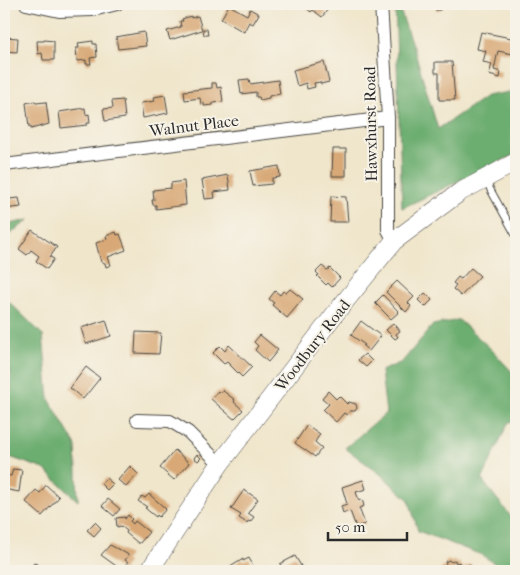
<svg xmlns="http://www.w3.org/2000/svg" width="520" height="575" viewBox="0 0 520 575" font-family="'IM FELL French Canon',serif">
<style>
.forest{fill:#6cad70;stroke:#4c6c4e}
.building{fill:#d8a977}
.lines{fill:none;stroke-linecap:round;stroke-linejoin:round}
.lane-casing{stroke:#494743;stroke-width:8}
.street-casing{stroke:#494743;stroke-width:14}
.secondary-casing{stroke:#494743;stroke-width:19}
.lane{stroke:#fff;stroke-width:6}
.street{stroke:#fff;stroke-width:12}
.secondary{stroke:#fff;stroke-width:18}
.labels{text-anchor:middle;stroke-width:4;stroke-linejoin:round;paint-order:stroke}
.street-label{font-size:16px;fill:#2b2b2b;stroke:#f7f3e8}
</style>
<rect width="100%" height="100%" fill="#f7f3e8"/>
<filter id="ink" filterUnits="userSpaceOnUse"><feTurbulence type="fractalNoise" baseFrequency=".02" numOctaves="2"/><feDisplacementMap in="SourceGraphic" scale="10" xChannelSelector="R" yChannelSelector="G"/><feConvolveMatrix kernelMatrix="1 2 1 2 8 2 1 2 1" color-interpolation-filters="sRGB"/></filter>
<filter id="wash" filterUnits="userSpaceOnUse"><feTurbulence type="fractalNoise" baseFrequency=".0096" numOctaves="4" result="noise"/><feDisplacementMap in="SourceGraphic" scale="20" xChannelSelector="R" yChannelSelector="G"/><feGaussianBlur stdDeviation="1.12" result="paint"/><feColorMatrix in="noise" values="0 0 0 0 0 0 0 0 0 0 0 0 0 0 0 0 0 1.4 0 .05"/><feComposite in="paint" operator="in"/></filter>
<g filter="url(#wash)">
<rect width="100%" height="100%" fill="#f0e6cc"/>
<g class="forest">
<polygon points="395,4 398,4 417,59 438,129 486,96 516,91 516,154 402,208"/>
<polygon points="29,220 4,238 4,225"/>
<polygon points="4,297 43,335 49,399 76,446 78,501 44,469 4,455 4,405 7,406 11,372 4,369"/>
<polygon points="459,320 491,349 514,374 516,373 516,419 508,423 482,480 516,523 516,571 506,571 482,555 418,531 409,500 379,473 345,448 386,413 381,371 402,362 433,325"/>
</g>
<g id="blocks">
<g class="building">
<polygon points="302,4 332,4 322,17 313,10 311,12"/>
<rect x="436" y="4" width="4" height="6"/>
<polygon points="229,5 247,15 250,9 259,14 253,24 249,22 244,32 221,19"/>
<polygon points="191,16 191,18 198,16 202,30 170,40 167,31 181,27 180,21 183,21 182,19"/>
<polygon points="203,29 207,29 208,35 204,35"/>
<polygon points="144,32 146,46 118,49 116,37"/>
<polygon points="481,32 516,39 516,51 514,50 513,54 498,51 494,70 501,72 500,78 489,75 492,64 483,62 486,51 477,49"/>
<polygon points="4,37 18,38 17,52 4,51"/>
<polygon points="44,40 54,41 54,60 43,60 42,53 38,54 37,41 44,41"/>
<polygon points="93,41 93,44 96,44 97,57 90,58 91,64 86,64 86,60 77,61 76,48 79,48 78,43"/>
<polygon points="324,62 329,82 321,84 320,82 314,83 315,87 307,89 306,83 297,86 293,70"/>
<polygon points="435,62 452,62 455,100 439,100 439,73 435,73"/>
<polygon points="249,79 250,84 278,80 280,94 269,96 269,98 260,100 259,97 256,97 256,92 241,94 239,80"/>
<polygon points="212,83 216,83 217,88 221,87 223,102 213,103 213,105 204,106 204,103 201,104 200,98 185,100 184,91 212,88"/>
<polygon points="165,95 168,113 143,118 141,103 155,101 154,97"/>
<polygon points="123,100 125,118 105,121 103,109 113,108 112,101"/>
<polygon points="35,101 36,103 46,102 49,124 31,129 31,126 29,127 26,103"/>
<polygon points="85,108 86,115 89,114 90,123 87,123 87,125 61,128 59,112"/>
<polygon points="4,122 5,122 7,136 4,136"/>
<polygon points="333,149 346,149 346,176 332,176"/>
<polygon points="279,166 280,177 272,178 272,184 253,186 250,171"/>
<polygon points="228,175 230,190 214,192 215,198 205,199 202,180"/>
<polygon points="184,181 186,205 156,209 156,205 153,205 152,200 154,200 153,190 171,188 171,183"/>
<polygon points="4,192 8,192 9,199 19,198 21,207 4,209"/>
<polygon points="331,196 346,197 348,222 330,222"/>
<polygon points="32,230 57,247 50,257 54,259 47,269 36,261 39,256 31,250 27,255 19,249"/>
<polygon points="116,232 117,235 120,234 126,250 108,257 111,265 106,267 105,263 101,262 96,243 107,239 106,236"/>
<polygon points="322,266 327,270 330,268 340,278 332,287 328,283 326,285 317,276 319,275 316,272"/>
<polygon points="471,268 480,276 461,296 453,289 456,285 453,283 458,277 461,279"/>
<polygon points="397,281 414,297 408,303 411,306 406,312 386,292"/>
<polygon points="290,289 303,299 287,318 272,305 274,303 269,299 275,291 280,295 283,291 286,293"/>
<polygon points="425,293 432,300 425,307 418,300"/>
<polygon points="383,295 399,312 391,319 375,303"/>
<polygon points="106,320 111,336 86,344 81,328"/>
<polygon points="361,321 381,336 369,351 363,346 365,345 351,335"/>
<polygon points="394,323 400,331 396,334 398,337 395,339 386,330"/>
<polygon points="136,332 161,333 159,354 135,353"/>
<polygon points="260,335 278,350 268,362 255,350 258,346 254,342"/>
<polygon points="229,345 252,367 242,377 227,362 224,364 213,353 220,346 225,351"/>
<polygon points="365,354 372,361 366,367 358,360"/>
<polygon points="86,367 100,378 83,399 70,388"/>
<polygon points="4,374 8,375 4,387"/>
<polygon points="222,390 235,400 234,402 243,410 234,419 211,399 218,391 220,393"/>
<polygon points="328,391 336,399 339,396 347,404 349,402 356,404 357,408 355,411 350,411 347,415 344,413 336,422 323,410 329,404 322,398"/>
<polygon points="307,425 320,434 315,442 322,448 315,457 295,443"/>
<polygon points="175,450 189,463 174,480 160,468"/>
<polygon points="197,454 201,458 198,461 194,458"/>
<polygon points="130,466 138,474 126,487 118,480"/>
<polygon points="13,469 22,470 19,492 4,489 4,475 11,476"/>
<polygon points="106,478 113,484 107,490 101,484"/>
<polygon points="363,480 366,489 356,492 359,501 362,499 364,506 359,508 365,524 356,527 350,511 343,513 341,506 347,504 342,487"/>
<polygon points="46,485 59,497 42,516 26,502 36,490 40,493"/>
<polygon points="244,490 258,499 248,513 254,517 250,522 248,521 247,523 239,518 241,515 231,509"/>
<polygon points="149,494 166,509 159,517 157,515 156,517 145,508 147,507 138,501 142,496 145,498"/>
<polygon points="108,499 120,509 114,516 102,506"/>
<polygon points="128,515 132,519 130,521 133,524 135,521 149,532 140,543 138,543 126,533 127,531 121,526 117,527 116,518 125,517 125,519"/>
<polygon points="95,522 101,528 94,536 87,530"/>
<polygon points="110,545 129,555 125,560 128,562 123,571 101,555"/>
<polygon points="295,556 304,571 284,571 280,564"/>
<polygon points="249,558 256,571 228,571 227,569 243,559 243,561"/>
<polygon points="449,560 451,562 455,560 456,563 459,562 462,568 470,564 474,571 439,571 446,564 445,562"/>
<polygon points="34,563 37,564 48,571 28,571"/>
</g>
</g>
</g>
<g filter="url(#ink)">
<use href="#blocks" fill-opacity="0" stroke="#494743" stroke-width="1"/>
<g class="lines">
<defs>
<polyline id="lane" points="487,179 490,189 516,236"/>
<g id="street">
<polyline points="26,4 59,11 93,10 117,4"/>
<polyline points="381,4 388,118 388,230 394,241"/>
<polyline points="4,165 388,118"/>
<polyline points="137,420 170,421 188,432 220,464"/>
</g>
<polyline id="secondary" points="149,571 220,464 334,315 394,241 460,192 516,162"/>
</defs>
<use href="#lane" class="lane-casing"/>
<use href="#street" class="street-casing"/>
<use href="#secondary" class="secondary-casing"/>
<use href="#lane" class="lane"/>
<use href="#street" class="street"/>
<use href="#secondary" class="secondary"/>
</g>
</g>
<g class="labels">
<g class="street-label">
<text transform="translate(370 124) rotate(-91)" y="6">Hawxhurst Road</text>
<text transform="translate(194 125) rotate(-7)" y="6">Walnut Place</text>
<text transform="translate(312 345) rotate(-52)" y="6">Woodbury Road</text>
</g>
</g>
<rect width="520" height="575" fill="none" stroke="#f7f3e8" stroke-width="20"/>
<path d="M328 532v8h79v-8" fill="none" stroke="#2b2b2b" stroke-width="2.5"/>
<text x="335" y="532" font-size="15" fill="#2b2b2b" stroke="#f7f3e8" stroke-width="4" paint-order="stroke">50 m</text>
</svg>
